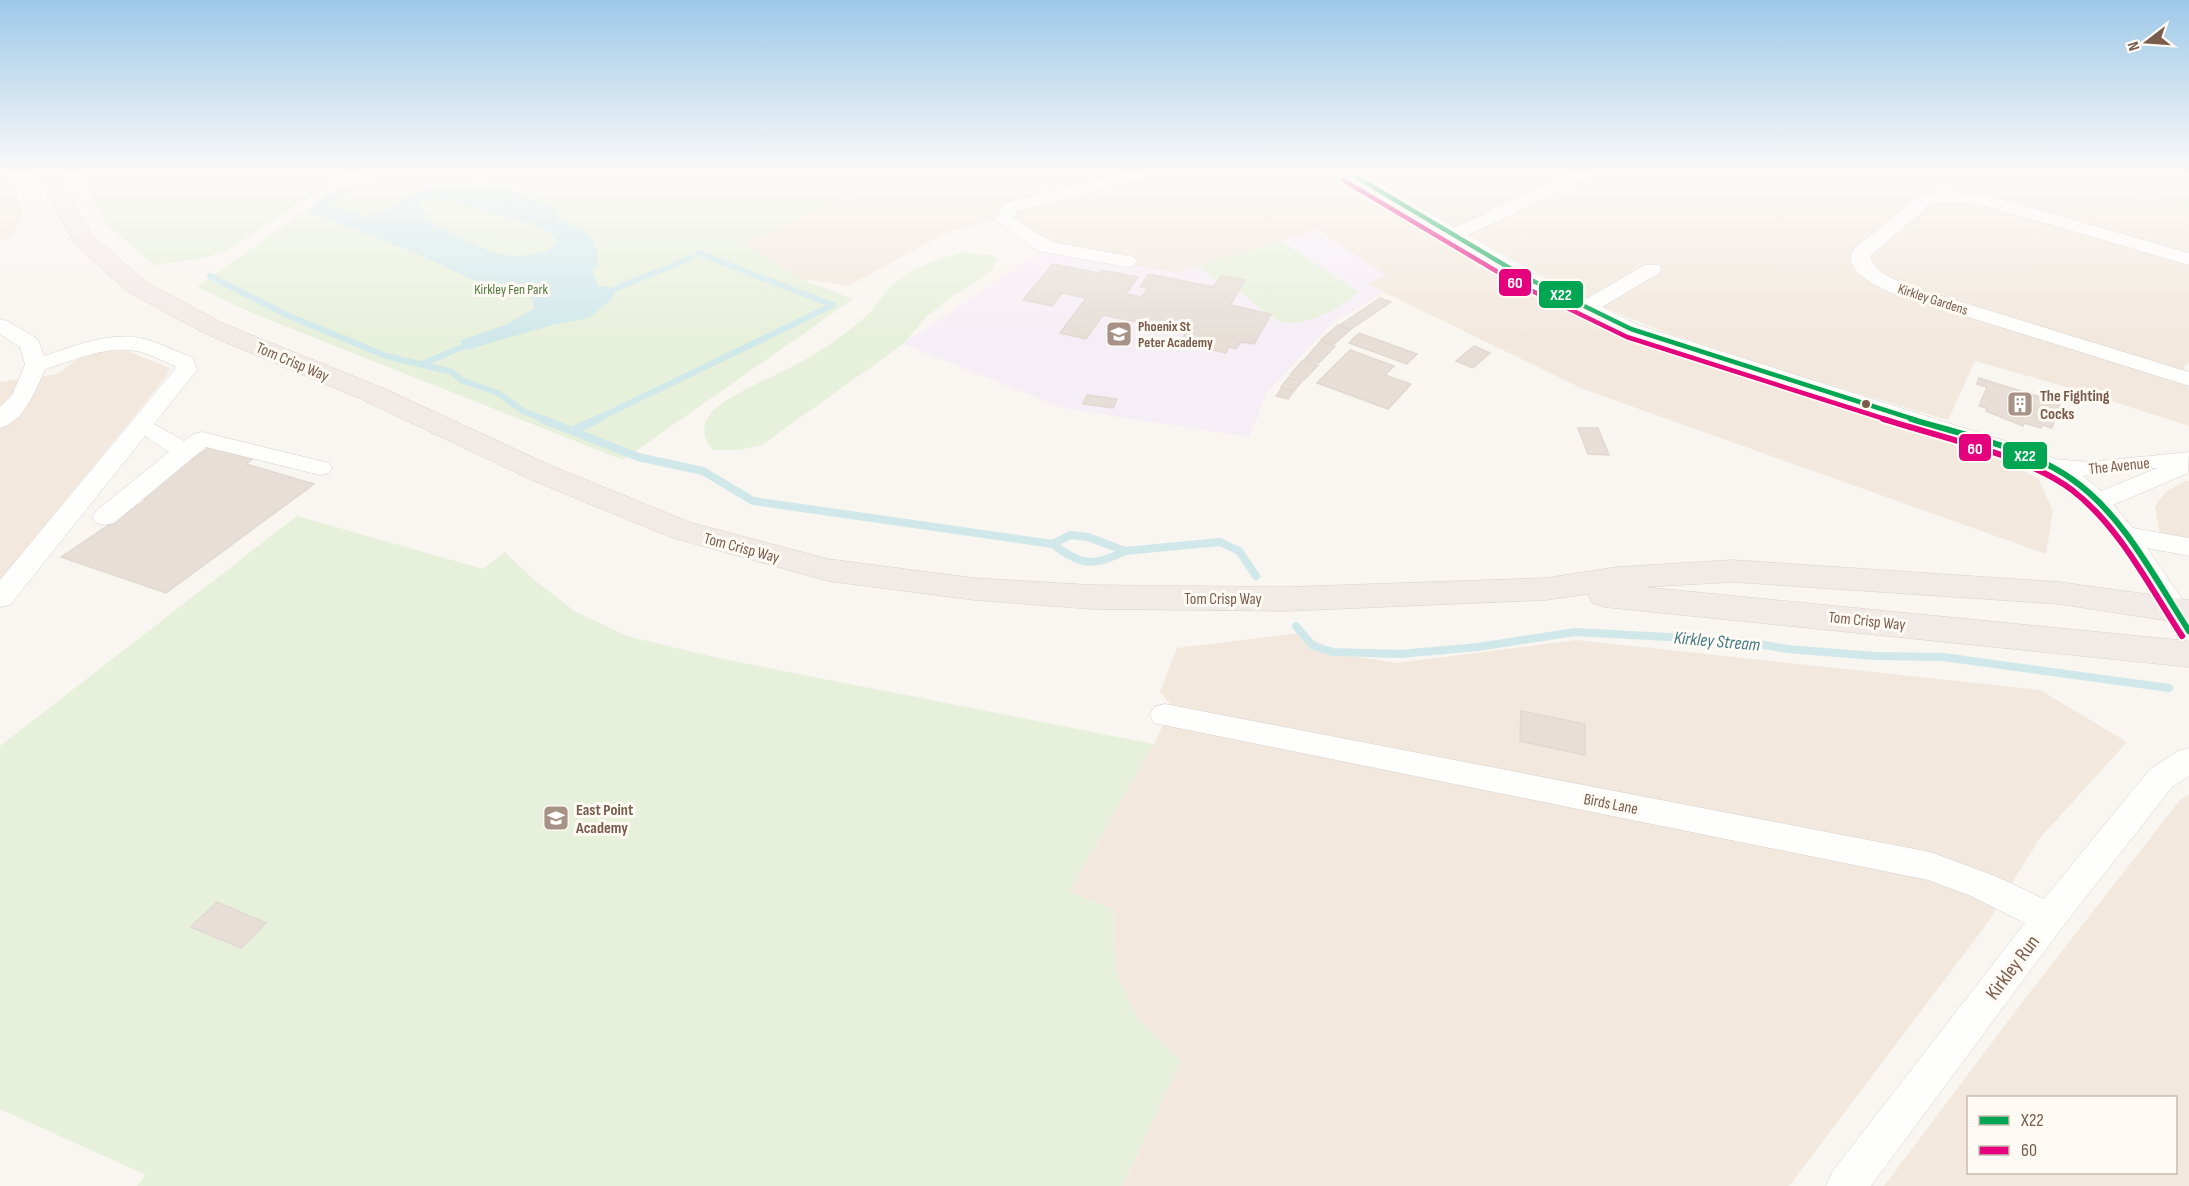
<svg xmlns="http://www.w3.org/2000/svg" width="2189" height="1186" viewBox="0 0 2189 1186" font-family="'Sofia Sans Condensed',sans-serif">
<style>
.residential{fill:#f2e8de;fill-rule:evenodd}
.education{fill:#f6eef6}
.green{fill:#e7f0db}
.water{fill:#d0e8ea;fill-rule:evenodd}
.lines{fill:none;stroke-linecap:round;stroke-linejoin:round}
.stream-far1{stroke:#d0e8ea;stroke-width:6}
.stream{stroke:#d0e8ea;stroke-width:8}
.building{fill:#e6ded7;stroke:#e2d8d2;stroke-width:1.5}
.minor-casing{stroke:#d7d1cb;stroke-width:1}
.highway-casing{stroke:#dad1cc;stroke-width:1}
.minor{fill:#fefefd;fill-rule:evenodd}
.highway{fill:#f2eae7;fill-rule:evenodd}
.bus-1-far1-casing{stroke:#fffaf3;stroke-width:8}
.bus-1-casing{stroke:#fffaf3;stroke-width:10}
.bus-2-far1-casing{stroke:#fffaf3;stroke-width:8}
.bus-2-casing{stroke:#fffaf3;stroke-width:10}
.bus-1-far1{stroke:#00a651;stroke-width:4.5}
.bus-1{stroke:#00a651;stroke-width:6}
.bus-2-far1{stroke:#e5007d;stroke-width:4.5}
.bus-2{stroke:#e5007d;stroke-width:6}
.bus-dot{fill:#7a5c4d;stroke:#fffaf3;stroke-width:2}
.labels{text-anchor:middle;stroke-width:6;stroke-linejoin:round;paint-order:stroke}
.far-park-label{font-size:14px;fill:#537a41;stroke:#fffaf3}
.far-street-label{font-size:14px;fill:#7a5c4d;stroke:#fffaf3}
.far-poi-label{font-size:14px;font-weight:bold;fill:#7a5c4d;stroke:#fffaf3;text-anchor:start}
.street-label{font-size:16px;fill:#7a5c4d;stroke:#fffaf3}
.poi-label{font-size:16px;font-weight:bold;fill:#7a5c4d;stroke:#fffaf3;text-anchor:start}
.water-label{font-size:18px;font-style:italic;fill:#437c86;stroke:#fffaf3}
.near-street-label{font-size:20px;fill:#7a5c4d;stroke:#fffaf3}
.line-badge{stroke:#fffaf3;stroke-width:2}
.badge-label{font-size:16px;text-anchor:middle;font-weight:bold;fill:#fff}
</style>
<rect width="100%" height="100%" fill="#f9f5f0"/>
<g class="residential">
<polygon points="0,172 8,172 11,175 23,214 12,237 0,242"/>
<polygon points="916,172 1329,172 1369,199 1489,268 1575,315 1631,340 2004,461 2038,478 2053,511 2046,554 1583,389 1367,284 1385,275 1317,230 1176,273 1042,250 991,220 950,231 848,286 801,279 742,243 877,184"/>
<polygon points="1362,172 2067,172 2189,207 2189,363 2184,366 2189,392 2189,426 2080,391 1975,361 1948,420 1790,373 1665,332 1610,310 1539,274 1432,215"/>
<polygon points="124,350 170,368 166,377 0,580 0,382 58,374 76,360 101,352"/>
<polygon points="2184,481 2189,481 2189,544 2160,536 2155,506 2166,492"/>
<polygon points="1298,633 1345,655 1396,663 1576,640 2040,690 2127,742 2040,838 1986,925 1789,1186 1122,1186 1181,1061 1137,1018 1115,972 1113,909 1069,892 1154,744 1172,706 1160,692 1177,648"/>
<path d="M2189,794V1186H1884L2027,996L2180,800ZM1968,1098H2176V1172H1968Z"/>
</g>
<polygon class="education" points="1317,230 1386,275 1367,284 1384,292 1331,324 1266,394 1249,437 1063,408 903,344 1042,250 1176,273"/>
<g class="green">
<polygon points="77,172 348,172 226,251 198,259 154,265 106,224 85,182"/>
<polygon points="368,172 916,172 877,184 743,243 801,279 853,299 623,460 252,313 197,287 300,214"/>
<polygon points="2067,172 2189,172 2189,207"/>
<path d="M1281,241L1359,292C1342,308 1302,330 1277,320C1264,314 1251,300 1239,291L1244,280L1221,276L1217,282L1198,266Z"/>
<path d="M960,252L992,255L998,260L989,273L956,294L927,316L903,344L762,445L738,450H713C704,439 701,430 708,417C719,398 776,376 797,364C820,352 845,335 865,317C876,307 883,293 895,283C913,268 938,259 960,252Z"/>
<polygon points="297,516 483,569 505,552 534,580 576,612 627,636 718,658 1154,744 1069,892 1113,909 1116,972 1137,1018 1181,1061 1122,1186 137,1186 146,1175 0,1109 0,746"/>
</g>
<path class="water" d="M424,172C478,172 511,190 559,210L557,220C584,229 597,230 598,264L592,270L598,286L617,288L613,298L589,318L552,325L467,350L460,341L505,325L534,309L532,298L473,280L413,252L305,210L352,181ZM414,181H428L426,188L378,214L365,216L331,204C356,181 381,184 414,181ZM436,196L525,223L533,220L537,228L550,232L558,242C549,255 516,258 501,254C480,249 445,229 424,219L426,213L418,205L426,198Z"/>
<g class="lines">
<g class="stream-far1">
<polyline points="210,276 287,315 386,356 452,372 461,380 498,393 523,411 546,420"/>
<polyline points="617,288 691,258"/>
<polyline points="422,364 465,346"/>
<polyline points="595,420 833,305 698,253"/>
</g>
<g class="stream">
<polyline points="542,419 638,457 703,471 753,501 1053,544 1070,535 1088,537 1125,551 1220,542 1239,551 1256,576"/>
<polyline points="574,430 598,419"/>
<path d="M1053,544C1081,566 1094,567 1125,551"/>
<polyline points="1296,626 1313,646 1333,652 1400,654 1478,647 1575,632 1741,641 1787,649 1875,656 1943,657 2169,688"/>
</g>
</g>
<g class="building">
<polygon points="1053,264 1099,273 1101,270 1138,277 1126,294 1142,297 1148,288 1140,287 1149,274 1214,287 1221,276 1245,280 1230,305 1271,314 1254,344 1241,342 1236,349 1229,347 1226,353 1199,347 1203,340 1184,336 1187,332 1103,315 1086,339 1060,333 1086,298 1062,293 1052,306 1023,300"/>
<polygon points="1380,298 1391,302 1351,329 1340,325"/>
<polygon points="1338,325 1350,330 1334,344 1321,340"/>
<polygon points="1359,333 1417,354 1407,364 1349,343"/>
<polygon points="1321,341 1335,346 1319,363 1305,359"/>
<polygon points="1474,346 1490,353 1473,368 1456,361"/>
<polygon points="1350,350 1394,366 1385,375 1411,384 1388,409 1317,383"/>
<polygon points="1303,360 1318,365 1304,380 1290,375"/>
<polygon points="1289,377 1302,381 1294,391 1281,387"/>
<polygon points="1979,378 2060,403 2052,428 2042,425 2041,428 2024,423 2023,426 1986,411 1987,408 1979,406 1987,387 1977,384"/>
<polygon points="1281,389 1293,392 1288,399 1276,396"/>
<polygon points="1087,395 1117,399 1113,408 1083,404"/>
<polygon points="1578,428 1598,428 1609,455 1588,454"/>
<polygon points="213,445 254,458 246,464 314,484 166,593 61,557 146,500 136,497"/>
<polygon points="1521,711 1585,724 1585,755 1520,741"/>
<polygon points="217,902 266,923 241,948 191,927"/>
</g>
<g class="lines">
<defs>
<g id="minor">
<polygon points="1125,172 1154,172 1151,176 1018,211 1013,218 1052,242 1134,257 1137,261 1134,265 1127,267 1039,251 994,220 1005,203"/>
<path d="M1339,172H1360L1455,228L1573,172H1596L1593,176L1468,235L1530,272L1586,299L1645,265H1659L1662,269L1659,273L1602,307L1638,325L2018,445L2054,459L2089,462L2189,452L2188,473L2113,505L2133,528L2189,538V556L2147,548L2189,609V641L2179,638C2147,588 2117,529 2071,490C2051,473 2025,465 2002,455L1624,333L1516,280L1342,176ZM2151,468H2157L2101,491L2083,476Z"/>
<path d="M1949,191L1994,197L2189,253V265L1986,206L1956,202L1931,204L1871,255C1871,271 1893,278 1906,285L2189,372V386L1892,293C1878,286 1840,270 1854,249L1919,196Z"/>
<path d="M0,319L7,321L38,339L44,356C74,346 108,332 140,338C159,342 175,351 193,358L197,370L154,424L184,441L194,434L202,432L329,463L332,468L329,473L320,475L206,447L114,523L105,525L96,523L92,517L96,511L169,452L145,436L10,605L0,607V580L175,369V366C162,361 149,353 136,351C106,345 73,361 45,369C36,390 24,422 0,428V407L12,395L25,365L20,347L0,334Z"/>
<polygon points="1165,704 1930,852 1995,876 2044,899 2150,769 2178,751 2189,748 2189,776 2172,787 2061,929 1871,1186 1826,1186 1832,1172 2025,923 1971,896 1928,880 1154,723 1150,715 1154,707"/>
</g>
<polygon id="highway" points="35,172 57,172 92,235 146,282 224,324 383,388 554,467 692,523 828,559 974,578 1091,585 1287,587 1546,578 1617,567 1733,560 2059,582 2189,600 2189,624 2059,604 1733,582 1644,587 2189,641 2189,667 1604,607 1592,603 1588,594 1546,600 1287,611 1091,609 974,600 828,581 670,537 534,481 363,400 206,334 128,292 75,244"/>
</defs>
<use href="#minor" class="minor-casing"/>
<use href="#highway" class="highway-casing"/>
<use href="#minor" class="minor"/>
<use href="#highway" class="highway"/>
<defs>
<polyline id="bus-1-far1" points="1348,172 1523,276 1631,329 1916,420"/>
<path id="bus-1" d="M1911,419C1963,435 2029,448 2073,480C2124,516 2155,579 2189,631"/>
<polyline id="bus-2-far1" points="1343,180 1518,284 1627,337 1888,420"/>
<path id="bus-2" d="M1883,419C1937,436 2028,456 2072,490C2120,527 2149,586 2182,636"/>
</defs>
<use href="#bus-1-far1" class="bus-1-far1-casing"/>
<use href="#bus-1" class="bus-1-casing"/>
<use href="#bus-2-far1" class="bus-2-far1-casing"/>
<use href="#bus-2" class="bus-2-casing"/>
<use href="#bus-1-far1" class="bus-1-far1"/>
<use href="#bus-1" class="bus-1"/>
<use href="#bus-2-far1" class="bus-2-far1"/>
<use href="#bus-2" class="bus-2"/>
</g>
<linearGradient id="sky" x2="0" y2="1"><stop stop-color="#9ec9e9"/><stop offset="0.51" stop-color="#fcfaf8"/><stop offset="1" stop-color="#fcfaf8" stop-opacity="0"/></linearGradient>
<rect width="2189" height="338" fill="url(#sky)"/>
<defs>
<symbol id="school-square" viewBox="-11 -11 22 22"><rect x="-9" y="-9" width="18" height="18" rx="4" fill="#a69286" stroke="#fffaf3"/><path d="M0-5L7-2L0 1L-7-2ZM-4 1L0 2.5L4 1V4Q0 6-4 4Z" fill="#fff"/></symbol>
<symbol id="building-square" viewBox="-11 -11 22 22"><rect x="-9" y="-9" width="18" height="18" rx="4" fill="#a69286" stroke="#fffaf3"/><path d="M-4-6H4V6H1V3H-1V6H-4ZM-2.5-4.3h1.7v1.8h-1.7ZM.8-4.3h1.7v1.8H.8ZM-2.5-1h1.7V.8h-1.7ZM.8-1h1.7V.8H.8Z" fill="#fff"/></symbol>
</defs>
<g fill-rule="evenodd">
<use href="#school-square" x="1104" y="319" width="30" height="30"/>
<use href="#building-square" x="2005" y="389" width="30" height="30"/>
<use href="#school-square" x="541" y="803" width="30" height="30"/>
</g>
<circle class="bus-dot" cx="1866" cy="404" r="5"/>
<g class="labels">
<g class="far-park-label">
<text x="511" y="294">Kirkley Fen Park</text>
</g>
<g class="far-street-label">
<text transform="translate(1933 299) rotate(18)" y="5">Kirkley Gardens</text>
</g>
<g class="far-poi-label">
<text x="1138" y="331">Phoenix St<tspan x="1138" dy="16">Peter Academy</tspan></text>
</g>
<g class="street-label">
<text transform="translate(293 361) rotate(23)" y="6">Tom Crisp Way</text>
<text transform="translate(2119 465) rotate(-6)" y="6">The Avenue</text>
<text transform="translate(742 547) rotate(15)" y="6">Tom Crisp Way</text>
<text x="1223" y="604">Tom Crisp Way</text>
<text transform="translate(1867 620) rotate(6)" y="6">Tom Crisp Way</text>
<text transform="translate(1611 803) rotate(11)" y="6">Birds Lane</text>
</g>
<g class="poi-label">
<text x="2040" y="401">The Fighting<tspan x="2040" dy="18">Cocks</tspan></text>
<text x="576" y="815">East Point<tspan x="576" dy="18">Academy</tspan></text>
</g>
<g class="water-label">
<text transform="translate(1717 641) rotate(5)" y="6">Kirkley Stream</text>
</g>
<g class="near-street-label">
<text transform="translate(2012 967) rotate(-53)" y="7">Kirkley Run</text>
</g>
</g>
<g class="line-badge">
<rect x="1498" y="268" width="34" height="29" rx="6" fill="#e5007d"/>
<rect x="1538" y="280" width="46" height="29" rx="6" fill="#00a651"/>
<rect x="1958" y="433" width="34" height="29" rx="6" fill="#e5007d"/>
<rect x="2002" y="441" width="46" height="29" rx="6" fill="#00a651"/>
</g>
<g class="badge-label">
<text x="1515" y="288">60</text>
<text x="1561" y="300">X22</text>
<text x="1975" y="454">60</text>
<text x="2025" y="461">X22</text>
</g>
<rect x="1967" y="1096" width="210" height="78" fill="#fffaf3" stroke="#cabbb1" stroke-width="1.5"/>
<rect x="1979" y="1116" width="30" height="9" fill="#00a651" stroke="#cabbb1" stroke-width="1.5"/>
<text x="2021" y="1126" font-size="18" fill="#7a5c4d">X22</text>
<rect x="1979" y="1146" width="30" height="9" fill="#e5007d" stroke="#cabbb1" stroke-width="1.5"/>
<text x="2021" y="1156" font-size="18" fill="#7a5c4d">60</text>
<g transform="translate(2147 42) rotate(253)" stroke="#fffaf3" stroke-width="4.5" paint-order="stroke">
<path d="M0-4.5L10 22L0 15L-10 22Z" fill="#7a5c4d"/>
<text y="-9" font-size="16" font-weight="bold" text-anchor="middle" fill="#7a5c4d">N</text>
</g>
</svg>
